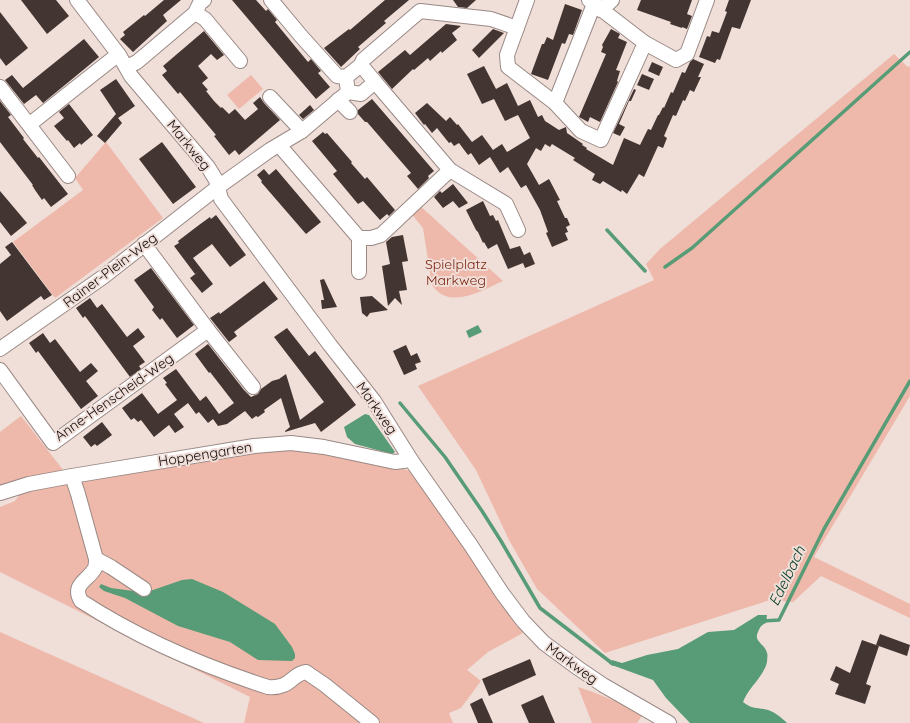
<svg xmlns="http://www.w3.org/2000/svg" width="910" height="723" viewBox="0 0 910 723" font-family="Quicksand,sans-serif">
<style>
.green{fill:#eeb9aa}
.water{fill:#579c76}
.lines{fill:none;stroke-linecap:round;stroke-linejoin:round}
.stream{stroke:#579c76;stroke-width:3.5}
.building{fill:#433531}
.minor-casing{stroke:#9a8985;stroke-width:16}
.minor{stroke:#fff;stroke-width:14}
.labels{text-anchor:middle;stroke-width:4;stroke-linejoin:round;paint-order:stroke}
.street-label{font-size:14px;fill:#110b0a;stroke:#f0ded9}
.park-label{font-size:14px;fill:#7b2712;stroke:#f0ded9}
.water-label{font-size:15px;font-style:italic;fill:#0a4329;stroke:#f0ded9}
</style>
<rect width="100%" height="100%" fill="#f0ded9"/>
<g class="green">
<polygon points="894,54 908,67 910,66 910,396 814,557 910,604 910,618 821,576 793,602 770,600 605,653 537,589 509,540 476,470 418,386 654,280 646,264 660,249"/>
<polygon points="251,75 263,89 239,109 227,95"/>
<polygon points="106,142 163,218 55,298 13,242 83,190 75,178"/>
<path d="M419,205L503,281C483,290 449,311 432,285L423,228L411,213Z"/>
<polygon points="21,416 67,475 0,490 0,432"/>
<polygon points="290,447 394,466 416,473 523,633 488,652 467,670 481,681 461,708 449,713 453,723 244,723 250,697 0,572 0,507 15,501 22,491"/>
<polygon points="0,632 204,723 0,723"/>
<polygon points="578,687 593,692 644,713 637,723 592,723"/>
</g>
<g class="water">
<polygon points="478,325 482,332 469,338 466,331"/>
<polygon points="365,414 369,415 395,452 392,454 355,444 347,437 344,427"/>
<polygon points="192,579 223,592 275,624 292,647 295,654 295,658 292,661 258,660 230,642 178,626 125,598 104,591 99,587 101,584 111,588 141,592 153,590 182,580"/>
<path d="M758,615H767L766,623C761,625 760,627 758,632C753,641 765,644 767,653C768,655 767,660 767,662C764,676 748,688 743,702C753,710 757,707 768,710C775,712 782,718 787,723H690L666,698L653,680L609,664L612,660L622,663L647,655L678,649L708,632L734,630Z"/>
</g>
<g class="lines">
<g class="stream">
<polyline points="607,230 645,271"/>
<polyline points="665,267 692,248 910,52"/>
<polyline points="400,403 445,457 482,511 501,541 540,608 613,664"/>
<polyline points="763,621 779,620 824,529 910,381"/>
</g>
</g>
<g class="building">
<polygon points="21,0 56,0 69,16 47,34"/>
<polygon points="164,0 181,0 163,15 167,21 133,52 120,39 125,35 123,32 144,15 145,16"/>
<polygon points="232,0 256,0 266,11 268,9 277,20 275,22 308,62 311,59 321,71 318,73 330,87 316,99"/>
<polygon points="385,0 409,0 384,21 386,23 358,47 360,49 341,67 324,48 349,29 350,30"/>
<polygon points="453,0 476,0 467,8 458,7"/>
<polygon points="641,0 692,0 687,14 692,16 687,29 682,27 682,28 670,24 671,22 637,10"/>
<polygon points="729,0 751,0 740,29 732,27 720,60 717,59 715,63 699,57 707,36 710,37 712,31 719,33 727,12 725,11"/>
<polygon points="565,4 582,10 573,35 569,34 565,44 562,43 548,80 531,74 542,44 544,44 547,37 553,40"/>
<polygon points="0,12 28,48 6,66 0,58"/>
<polygon points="446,24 461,26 452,33 457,40 442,53 441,51 430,61 428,58 414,70 413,69 392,89 378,72 405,50 410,55"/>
<polygon points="493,29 504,33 479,58 472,50"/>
<polygon points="611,29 620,34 618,38 627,42 616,70 620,71 617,81 618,82 600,122 590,117 588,122 579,117 606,54 601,52 603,47 602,45"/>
<polygon points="204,31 224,55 217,60 211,54 198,66 208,78 202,83 208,90 206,91 214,101 221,108 222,107 229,114 235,109 245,120 258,109 253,103 260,97 264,103 280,120 239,155 235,150 229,155 214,136 216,135 180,92 178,94 162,75 167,71 163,66"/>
<polygon points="84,39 99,57 43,103 36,95 24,104 5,80 12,75 23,88"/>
<polygon points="693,59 704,64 698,77 701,77 694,92 690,90 685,101 683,100 676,116 673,115 664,136 667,138 663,148 658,146 644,177 639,174 627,194 622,190 621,192 603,181 600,184 592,180 595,174 573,160 575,158 552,144 550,147 545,144 541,151 536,148 527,164 539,185 549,179 560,200 557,201 565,218 567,218 570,225 566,227 568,232 565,233 568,240 552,247 546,233 548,232 540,210 526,185 521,188 508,167 500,173 490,157 479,165 471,153 468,155 459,143 454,146 451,142 449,143 437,128 432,133 425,124 424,125 415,113 427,103 446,121 450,117 457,125 458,124 472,142 482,135 493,150 502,144 507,152 530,138 518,115 505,121 494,99 482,104 467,74 484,66 496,89 507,83 518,106 530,100 538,117 542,115 545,121 559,130 566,127 567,133 583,144 582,145 587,148 586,149 613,165 624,138 640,145 648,129 651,130 658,115 659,115 663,107 664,108 671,92 673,93 682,72 685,73 690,62"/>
<polygon points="652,62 663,67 659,76 648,71"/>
<polygon points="642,74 654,79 649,90 637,85"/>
<polygon points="116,79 135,106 118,118 122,123 105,143 97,136 116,114 100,90"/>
<polygon points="634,89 636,90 631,101 629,101 619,124 625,127 620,136 613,133"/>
<polygon points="372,99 434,171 428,176 429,178 418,189 407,176 411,173 367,122 365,122 358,114 358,110"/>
<polygon points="0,101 11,115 8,117 24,138 23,139 38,158 39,157 68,194 51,207 44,198 42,200 35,190 32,185 33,185 0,142"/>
<polygon points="69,104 93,135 81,145 80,143 74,148 68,140 67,141 54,126 64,118 59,112"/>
<polygon points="310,105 314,110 303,119 299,115"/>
<polygon points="323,132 325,134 327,133 352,162 351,163 365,179 367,177 395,210 389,216 387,214 380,220 363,201 358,204 333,174 337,171 312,141"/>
<polygon points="162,142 196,187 173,204 139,159"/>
<polygon points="264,169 269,175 276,169 321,222 306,234 261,182 262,181 257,175"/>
<polygon points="453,184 468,203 459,208 453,201 443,208 434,197 440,191 442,193"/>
<polygon points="0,191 27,223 11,236 0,222"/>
<polygon points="483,201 490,216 493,215 496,221 498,220 510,249 520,246 524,255 530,252 535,264 525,268 523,263 508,269 497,244 488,249 484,242 483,243 478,232 476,230 466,210"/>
<polygon points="216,215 246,255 230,267 212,244 193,258 213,284 202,293 190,278 198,272 195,274 174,246 179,243 178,241 199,225 210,217 211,219"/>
<polygon points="403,235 408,261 402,262 407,290 399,291 402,305 395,298 388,306 382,266 390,264 386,242 392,237"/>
<polygon points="12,242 52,295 44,300 41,296 7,321 0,311 0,264 11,255 5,247"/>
<polygon points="151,268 194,325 177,338 162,318 160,320 152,310 154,307 134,280"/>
<polygon points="324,279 337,307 322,309 321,300 324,300 320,280"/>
<polygon points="264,281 278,299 234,332 237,336 229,342 210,318 219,312 220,314"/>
<polygon points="372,296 388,310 370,313 367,317 362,313 360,297"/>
<polygon points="90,298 97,308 102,304 127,337 138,328 145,337 133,346 145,362 139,366 141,369 130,377 85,316 83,318 76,308"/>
<polygon points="287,328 309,356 315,351 356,405 321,432 315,423 285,432 285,431 290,427 281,398 264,410 265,412 258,417 256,416 252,419 245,411 227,424 218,426 213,419 208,423 199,412 196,414 188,403 174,414 184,427 175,433 169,425 154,437 141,420 138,422 134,418 131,420 122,408 142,393 158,414 177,400 165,384 167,383 163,378 176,369 200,401 206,396 219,414 234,403 210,372 209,373 195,354 208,344 244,390 251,397 258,394 261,389 272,381 279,379 286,374 300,420 324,402 274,337"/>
<polygon points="43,333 50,343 55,339 80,372 91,363 98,371 86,381 98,396 81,409 38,351 36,353 29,343"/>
<polygon points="406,345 411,356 417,353 421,362 415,364 417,369 404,375 393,351"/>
<polygon points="102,422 112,435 97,446 95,444 91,447 83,437"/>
<polygon points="880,634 910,645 907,656 876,645"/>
<polygon points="862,640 879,646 866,684 871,686 865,704 835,694 839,684 830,680 836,666 850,673"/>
<polygon points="530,659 536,675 489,696 482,679"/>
<polygon points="543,695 555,723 529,723 521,705"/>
<polygon points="482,698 493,723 478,723 470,704"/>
</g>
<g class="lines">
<defs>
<g id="minor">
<polyline points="77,0 119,55 131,76 208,167 216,180 221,199 330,345 374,401 411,460 470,544 502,593 523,621 544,643 578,668 603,685 669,723"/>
<polyline points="271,0 301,36 337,76 346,77"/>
<polyline points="527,0 507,55 508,67 555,103 581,131 601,140 645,43"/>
<polyline points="589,0 645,43 676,60 687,54 707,0"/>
<polyline points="601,10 612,0"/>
<polyline points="195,13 205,19 240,61"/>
<polyline points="361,65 363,60 420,11 491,19 517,28"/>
<polyline points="127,67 137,62 195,13 200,3 204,0"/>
<polyline points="375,82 450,170 506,204 518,230"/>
<polyline points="0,87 68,176"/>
<polyline points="270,97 302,131"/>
<polyline points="338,100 350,112"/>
<polyline points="555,103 594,4"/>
<polyline points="30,124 111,60 119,55"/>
<polyline points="279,145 359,238 359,272"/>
<polyline points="359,238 371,238 381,235 450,170"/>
<polyline points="208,330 253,387"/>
<polyline points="0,349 103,277 218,187 270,150 302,131 348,92 361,94 375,82 361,65 346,77 348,92"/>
<polyline points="0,370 53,443 208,330 144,244"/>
<path d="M72,476L78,494L96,559C96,562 96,565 95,568C89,580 71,584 81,601C138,638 203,666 268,687C291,689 291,674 306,672L325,685L372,723"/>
<polyline points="0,493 29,484 72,476 254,446 291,443 324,447 395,462 411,460"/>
<polyline points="96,559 111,567 144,589"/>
</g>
</defs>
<use href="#minor" class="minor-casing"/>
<use href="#minor" class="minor"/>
</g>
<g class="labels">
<g class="street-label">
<text transform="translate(189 145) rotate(51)" y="5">Markweg</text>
<text transform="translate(110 270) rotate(-37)" y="5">Rainer-Plein-Weg</text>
<text transform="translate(114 397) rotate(-35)" y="5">Anne-Henscheid-Weg</text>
<text transform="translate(377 408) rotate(55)" y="5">Markweg</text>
<text transform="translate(205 454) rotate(-9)" y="5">Hoppengarten</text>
<text transform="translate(572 663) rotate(36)" y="5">Markweg</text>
</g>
<g class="park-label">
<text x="456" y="269">Spielplatz<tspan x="456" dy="16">Markweg</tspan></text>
</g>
<g class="water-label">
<text transform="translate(787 576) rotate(-64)" y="5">Edelbach</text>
</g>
</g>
</svg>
